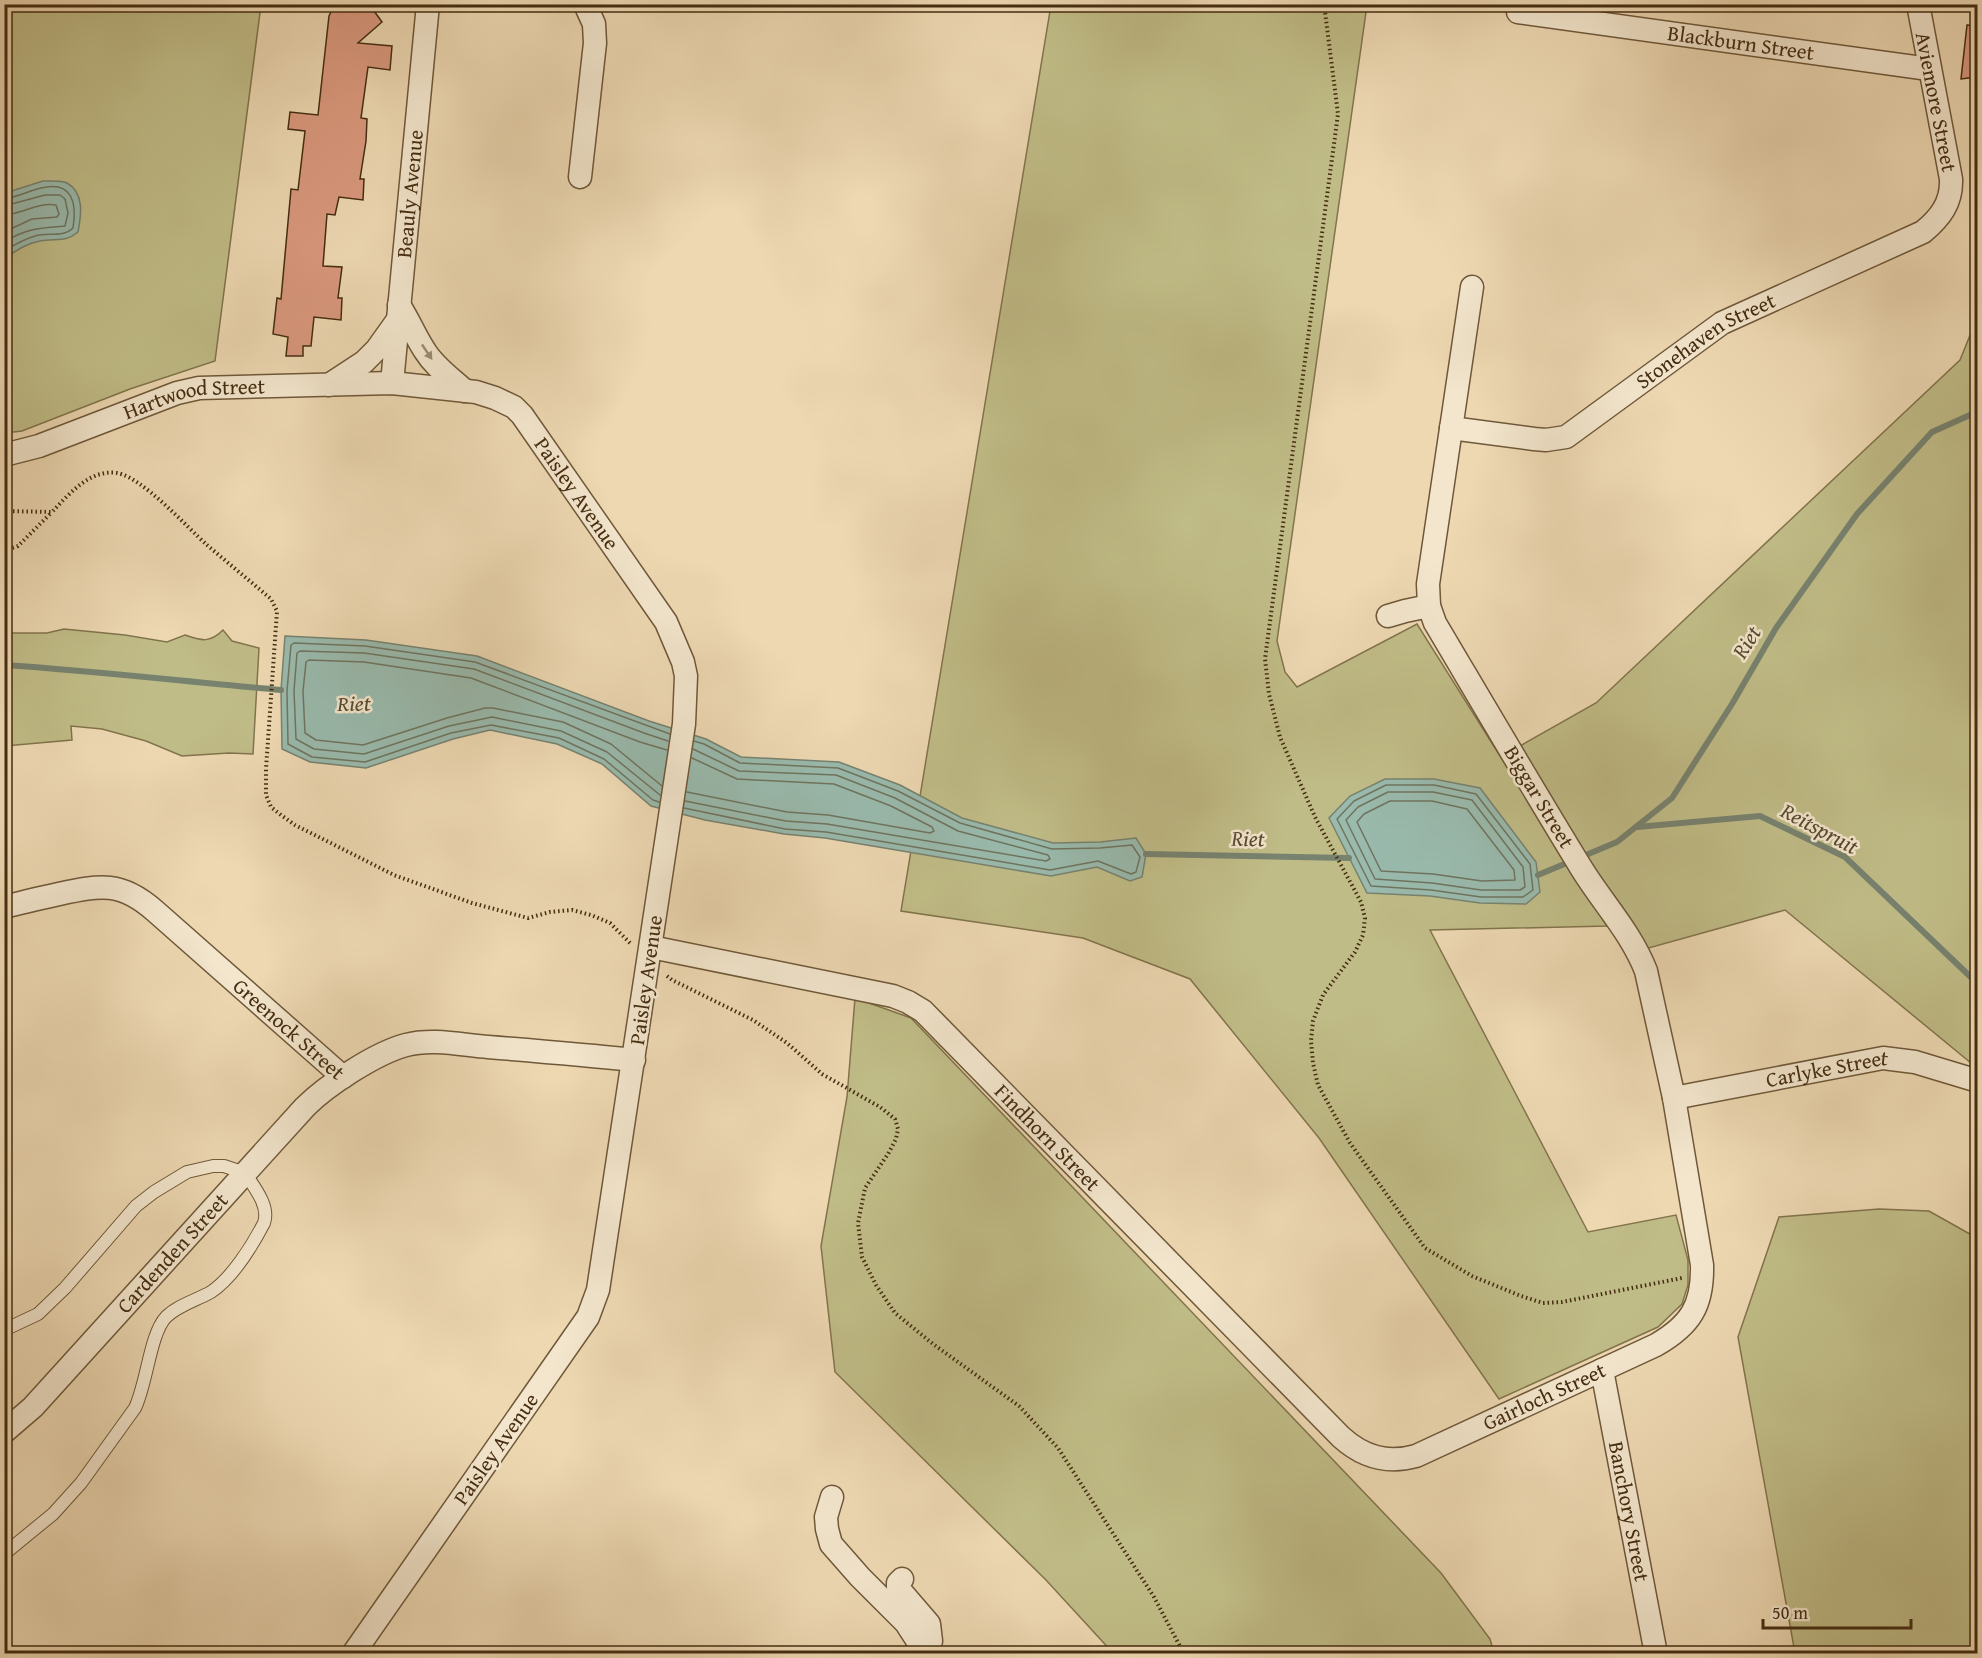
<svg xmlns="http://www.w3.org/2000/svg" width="1982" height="1658" viewBox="0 0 1982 1658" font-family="'Gentium Book Plus',serif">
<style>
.green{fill:#c0bc87;stroke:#82744c;stroke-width:1.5}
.water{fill:#99baad;stroke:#77826f;stroke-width:1.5}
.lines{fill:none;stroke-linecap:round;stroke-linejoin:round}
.shore{stroke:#6f745f;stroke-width:1.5}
.stream{stroke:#77826f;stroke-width:6}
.building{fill:#d9987d;stroke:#452d11;stroke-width:1.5}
.service-casing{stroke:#6f5839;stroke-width:14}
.minor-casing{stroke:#6f5839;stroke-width:25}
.path{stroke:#452d11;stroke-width:4;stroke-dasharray:1.5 3;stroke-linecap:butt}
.service{stroke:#f3e6cd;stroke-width:12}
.minor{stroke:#f3e6cd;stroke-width:22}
.oneway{fill:#9c8a6f}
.labels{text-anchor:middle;stroke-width:5;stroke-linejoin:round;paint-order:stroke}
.street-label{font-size:21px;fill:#452d11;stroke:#f3e6cd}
.water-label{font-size:22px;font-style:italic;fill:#564930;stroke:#f3e6cd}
</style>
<rect width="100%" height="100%" fill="#edd8b2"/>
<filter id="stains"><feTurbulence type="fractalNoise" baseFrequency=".00333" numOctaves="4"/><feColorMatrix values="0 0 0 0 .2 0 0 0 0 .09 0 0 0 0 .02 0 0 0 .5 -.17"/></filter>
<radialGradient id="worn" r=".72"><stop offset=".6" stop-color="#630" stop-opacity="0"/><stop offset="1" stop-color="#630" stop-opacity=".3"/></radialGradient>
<g class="green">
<polygon points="4,5 261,5 215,361 130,389 22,431 5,433"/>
<polygon points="1051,5 1367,5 1277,641 1285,672 1297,687 1417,624 1607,926 1430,930 1588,1232 1676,1215 1688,1260 1688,1285 1682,1304 1658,1327 1499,1399 1319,1138 1190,979 1083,938 901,911"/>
<polygon points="1977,318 1977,1068 1785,910 1638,951 1511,751 1596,703 1960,360"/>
<path d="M64,629L125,635L167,642L185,635C202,641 210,643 223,630L232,641L259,648L253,754L229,753L182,756L146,741L102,729L71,726L72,740L5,746V633H47Z"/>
<polygon points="855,998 911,1018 1441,1573 1490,1639 1494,1653 1113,1653 1046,1580 835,1372 821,1246 847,1097"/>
<polygon points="1879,1209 1929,1211 1977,1238 1977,1653 1795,1653 1738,1337 1779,1217"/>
</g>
<g class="water">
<path d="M43,181C51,181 62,180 67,183C85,193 81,216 78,232C65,243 56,238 40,241C27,243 16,251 5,258V193Z"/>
<polygon points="285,636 366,640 477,656 649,721 706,739 741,757 839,762 900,785 962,818 1053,843 1100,842 1136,838 1146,854 1142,877 1130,881 1097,867 1051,876 825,838 784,834 705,820 651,806 602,764 557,744 490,730 453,739 366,768 310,762 282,749 281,690"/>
<polygon points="1385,779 1434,779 1480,788 1536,862 1540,892 1526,904 1480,903 1430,896 1367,893 1329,818 1350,796"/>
</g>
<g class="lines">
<g class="shore">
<path d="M4,199C17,197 29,191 41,188C73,180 77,204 73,228C63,238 48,232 35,236C24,239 14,245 4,251"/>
<path d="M4,206L45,195H60L65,199L68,213L65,226C39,228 27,228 4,242"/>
<path d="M4,215C22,214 38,202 56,205L59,214L57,217L32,219L4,232"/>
<polygon points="1386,785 1434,785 1476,794 1530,864 1533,890 1523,897 1481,897 1431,890 1371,886 1337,819 1354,801"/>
<polyline points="662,786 611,744 563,722 493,708 485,708 447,718 363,745 316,740 305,733 303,691 306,662 309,660 364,662 471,678 640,742 667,750"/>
<polyline points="687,792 787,812 828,815 930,833 934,831 932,827 891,806 834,784 737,779 692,758"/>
<polygon points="1388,792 1433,792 1472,800 1523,867 1525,887 1520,890 1481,890 1432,883 1375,879 1346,820 1358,807"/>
<polyline points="660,795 607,752 561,731 492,717 449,726 364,754 314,749 296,739 294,691 297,653 300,651 364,653 474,669 644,733 668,741"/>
<polyline points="685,801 786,821 827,824 1046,861 1050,859 1048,855 958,831 895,798 836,775 739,771 693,749"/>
<polygon points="1390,801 1432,801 1467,809 1514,870 1515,880 1482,881 1433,874 1381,871 1357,822 1364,814"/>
<polyline points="659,802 653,800 604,759 559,738 491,725 451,733 365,762 312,757 288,744 287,691 291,645 294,643 365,646 475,662 670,734"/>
<polyline points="684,808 785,829 826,832 1050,870 1098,861 1131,874 1136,872 1140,857 1132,845 1100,848 1052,849 960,823 898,791 838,768 740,763 704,744 694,741"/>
</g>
<g class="stream">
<path d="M4,665C97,671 189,682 281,690"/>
<polyline points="1637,827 1760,816 1845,857 1978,984"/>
<polyline points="1146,854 1349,858"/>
<polyline points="1538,875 1617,842 1672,798 1732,704 1776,628 1857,514 1932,432 1970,415 1978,414"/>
</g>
</g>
<g class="building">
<polygon points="335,4 369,4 382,22 358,43 392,46 390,70 368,67 361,118 367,119 366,141 360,179 364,179 363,200 339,197 335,215 327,214 323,266 342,267 338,298 342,298 341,320 314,317 311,346 303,346 303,356 286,356 288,337 273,334 277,298 281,299 291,189 298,190 305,131 288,129 290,112 318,115 329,16"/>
<polygon points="1967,25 1977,26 1977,77 1961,79"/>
</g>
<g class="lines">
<defs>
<path id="service" d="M4,1330L38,1314L65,1288L136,1206L154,1192L187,1172L213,1166H224L245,1173C254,1187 270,1206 264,1223C252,1246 232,1278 211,1292C197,1300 178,1305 166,1317C150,1334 147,1383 135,1408L81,1483L53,1514L4,1554"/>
<g id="minor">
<path id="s1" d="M1518,12L1929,69"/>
<polyline points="580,177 595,43 594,24 585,4"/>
<path d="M399,305C409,320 415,336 425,351C435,367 451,378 465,391"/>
<path id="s2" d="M392,383L428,4"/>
<polyline points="329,385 364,362 377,349 397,321"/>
<path id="s3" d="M1451,428L1534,439L1546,440L1566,437L1722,323L1923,232C1940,218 1952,203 1951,179L1918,4"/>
<path id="s4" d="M4,455L39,446L177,393L199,388L392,383L476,392L495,398L514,407L522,415L666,622L683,662L686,676L684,724L598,1290L588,1317L353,1654"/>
<polyline points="1388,616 1405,611 1429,606"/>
<path id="s5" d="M4,907C23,902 41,898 59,894C101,885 121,881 155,911L343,1077"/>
<path id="s6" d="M651,947L893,996L908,1002L923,1011L1341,1437C1363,1457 1387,1464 1416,1456L1656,1345C1691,1325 1703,1305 1702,1265L1674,1098L1646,971C1631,932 1601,901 1580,866C1531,786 1483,704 1435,623L1429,606L1428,584L1472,287"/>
<path id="s7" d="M1674,1098L1883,1058L1915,1062L1978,1081"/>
<path id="s8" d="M1602,1370L1656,1654"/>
<path id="s9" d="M4,1432L33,1407L305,1107C327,1085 376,1053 406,1045C432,1038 462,1045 488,1047C537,1051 585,1055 634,1060"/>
<polyline points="832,1497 826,1517 827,1529 831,1544 860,1577 906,1623 926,1654"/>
<polyline points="902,1579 898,1583 898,1588 929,1624 931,1641 925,1652"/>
</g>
</defs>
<use href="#service" class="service-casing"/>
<use href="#minor" class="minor-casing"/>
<g class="path">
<polyline points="1324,4 1338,114 1265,659 1269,694 1280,737 1315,817 1361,902 1365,918 1363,935 1355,952 1323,995 1313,1021 1311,1041 1313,1063 1318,1085 1350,1143 1425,1248 1472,1276 1521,1296 1543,1303 1562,1302 1682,1278"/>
<path d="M4,511L52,512C69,494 90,469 117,473C142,477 187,527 207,545C228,563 250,581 271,599L277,611L266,769V795L271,807L281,815L295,825L394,875L472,903L528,918L550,912L572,910L591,915L610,923L630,943"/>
<polyline points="4,551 18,546 52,512"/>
<polyline points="667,976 672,980 753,1020 787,1043 822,1074 880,1107 895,1119 898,1129 896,1139 888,1154 865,1188 858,1223 862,1257 876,1285 895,1313 933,1344 1019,1406 1058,1448 1154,1597 1184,1654"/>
</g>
<use href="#service" class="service"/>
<use href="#minor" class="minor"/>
</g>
<defs><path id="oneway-solid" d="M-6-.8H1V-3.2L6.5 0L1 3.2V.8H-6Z" transform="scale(1.5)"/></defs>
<use class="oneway" href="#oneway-solid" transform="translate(427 352) rotate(56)"/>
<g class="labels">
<g class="street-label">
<text dy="7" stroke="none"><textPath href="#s1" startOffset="225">Blackburn Street</textPath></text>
<text transform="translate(1936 102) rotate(79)" y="7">Aviemore Street</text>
<text dy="7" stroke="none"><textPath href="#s2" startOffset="190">Beauly Avenue</textPath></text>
<text dy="7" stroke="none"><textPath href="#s3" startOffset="286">Stonehaven Street</textPath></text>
<text dy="7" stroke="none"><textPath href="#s4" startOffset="200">Hartwood Street</textPath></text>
<text dy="7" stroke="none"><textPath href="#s4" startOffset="632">Paisley Avenue</textPath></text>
<text transform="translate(1539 797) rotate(59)" y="7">Biggar Street</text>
<text transform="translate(646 980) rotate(-82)" y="7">Paisley Avenue</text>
<text dy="7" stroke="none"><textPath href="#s5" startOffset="338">Greenock Street</textPath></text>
<text dy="7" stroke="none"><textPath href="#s7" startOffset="156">Carlyke Street</textPath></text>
<text dy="7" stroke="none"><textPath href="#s6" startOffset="458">Findhorn Street</textPath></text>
<text dy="7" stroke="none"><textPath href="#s9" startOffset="246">Cardenden Street</textPath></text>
<text dy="7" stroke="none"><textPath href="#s6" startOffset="1100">Gairloch Street</textPath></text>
<text transform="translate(496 1449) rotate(-55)" y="7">Paisley Avenue</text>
<text dy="7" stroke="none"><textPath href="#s8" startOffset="144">Banchory Street</textPath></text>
</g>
<g class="water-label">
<text transform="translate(1746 642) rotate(-58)" y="8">Riet</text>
<text x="354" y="711">Riet</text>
<text transform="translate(1820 828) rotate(28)" y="8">Reitspruit</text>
<text transform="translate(1248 838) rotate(1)" y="8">Riet</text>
</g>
</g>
<rect width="1982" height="1658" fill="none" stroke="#edd8b2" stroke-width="24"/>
<rect x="6" y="6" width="1970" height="1646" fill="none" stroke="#452d11" stroke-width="3"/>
<rect x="12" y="12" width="1958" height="1634" fill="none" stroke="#452d11" stroke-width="1.5"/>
<path d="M1763 1619v9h148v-9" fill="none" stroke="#452d11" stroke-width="3"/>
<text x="1772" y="1619" font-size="18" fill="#452d11" stroke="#f3e6cd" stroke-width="4.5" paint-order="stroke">50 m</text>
<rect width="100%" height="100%" filter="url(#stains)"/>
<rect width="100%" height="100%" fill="url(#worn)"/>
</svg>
